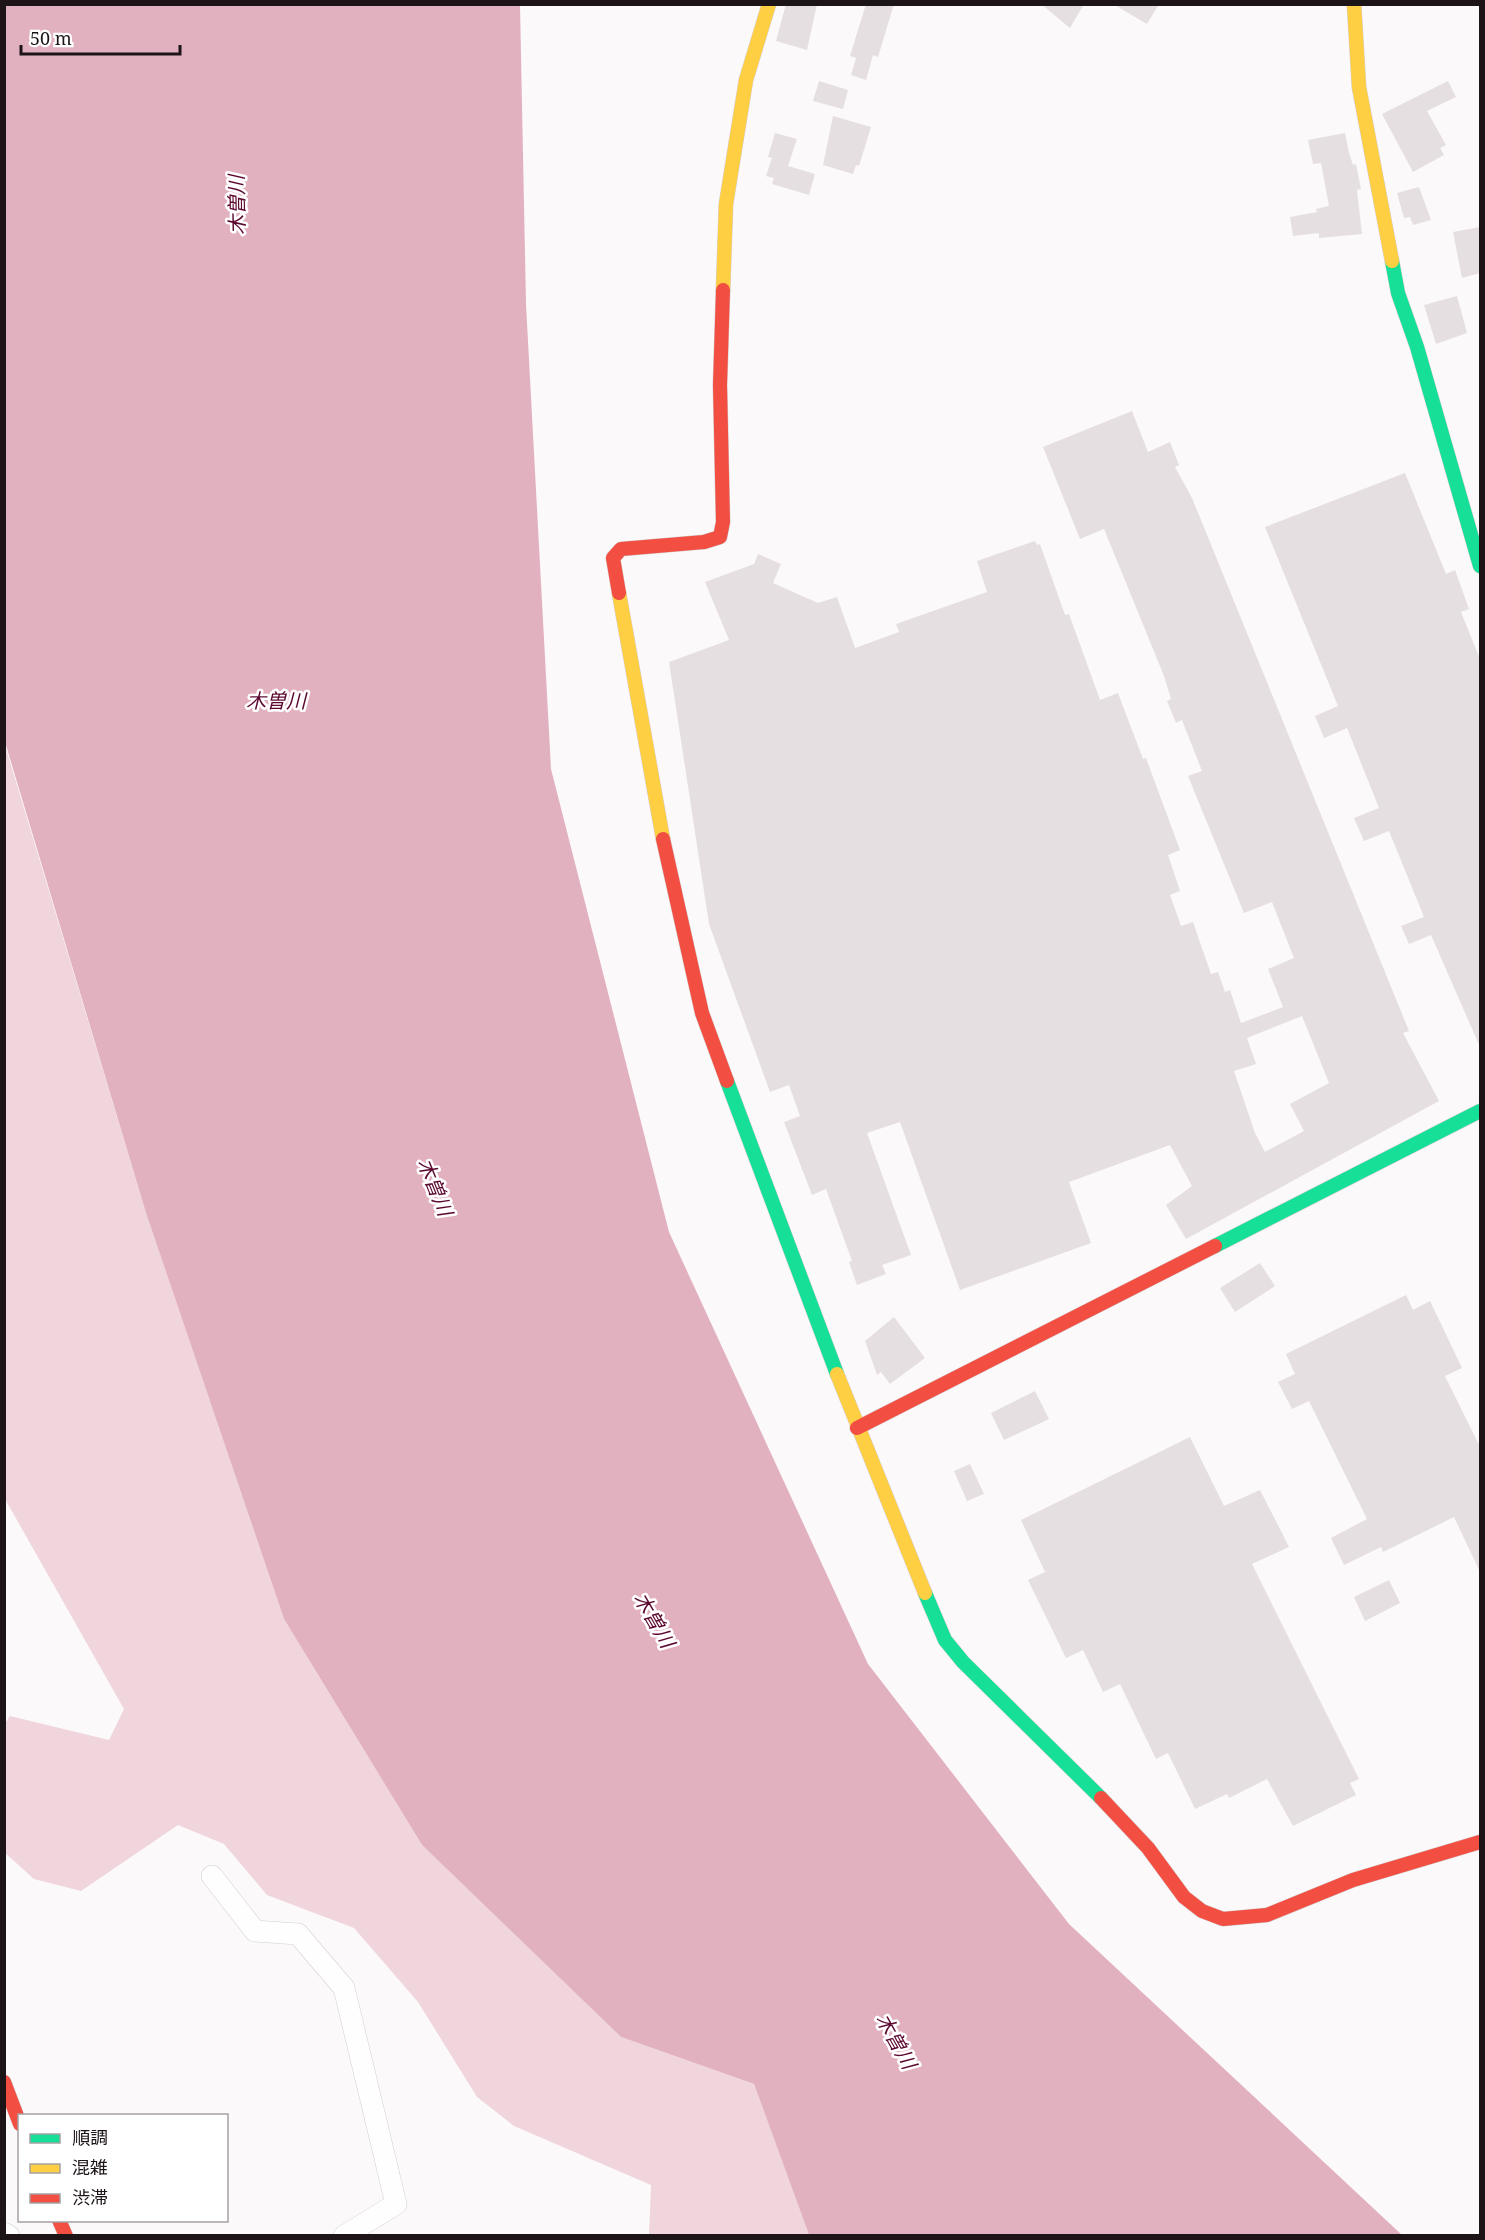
<svg xmlns="http://www.w3.org/2000/svg" width="1485" height="2240" viewBox="0 0 1485 2240" font-family="'Noto Serif','Noto Sans JP',serif">
<style>
.green{fill:#f0d5dd}
.water{fill:#e2b1c0}
.building{fill:#e5dfe1;fill-rule:evenodd}
.lines{fill:none;stroke-linecap:round;stroke-linejoin:round}
.street-casing{stroke:#d4ced0;stroke-width:22}
.fast-casing{stroke:#d4ced0;stroke-width:15}
.slow-casing{stroke:#d4ced0;stroke-width:15}
.jam-casing{stroke:#d4ced0;stroke-width:15}
.street{stroke:#fffefe;stroke-width:21}
.fast{stroke:#16e098;stroke-width:14}
.slow{stroke:#ffcf43;stroke-width:14}
.jam{stroke:#f24e42;stroke-width:14}
.labels{text-anchor:middle;stroke-width:5;stroke-linejoin:round;paint-order:stroke}
.water-label{font-size:20px;font-style:italic;fill:#5c0930;stroke:#fff}
</style>
<rect width="100%" height="100%" fill="#fcf9fa"/>
<polygon class="green" points="4,742 146,1213 284,1619 422,1845 621,2037 754,2084 809,2235 649,2235 651,2185 514,2126 477,2097 418,2002 354,1928 267,1895 224,1844 178,1825 81,1891 34,1879 5,1853 4,1725 10,1716 109,1740 124,1709 5,1499"/>
<polygon class="water" points="4,5 520,5 526,304 551,769 669,1232 868,1664 1069,1924 1402,2235 809,2235 754,2084 621,2037 422,1845 284,1619 146,1213 5,742"/>
<g class="building">
<polygon points="786,4 817,4 807,50 776,41"/>
<polygon points="866,4 894,4 878,57 873,55 866,80 851,75 856,58 850,56"/>
<polygon points="1041,4 1084,4 1070,28"/>
<polygon points="1113,4 1159,4 1147,24"/>
<polygon points="819,81 848,90 843,109 813,101"/>
<polygon points="1448,81 1456,97 1427,111 1446,145 1440,148 1444,155 1413,172 1382,114"/>
<polygon points="833,116 871,127 859,166 856,165 853,174 823,165"/>
<polygon points="775,133 797,139 788,166 815,174 809,195 772,184 774,178 766,176 772,158 768,157"/>
<polygon points="1345,133 1349,153 1353,165 1356,164 1361,189 1357,190 1362,234 1319,238 1319,233 1293,236 1290,217 1317,212 1316,209 1329,206 1321,163 1313,164 1308,140"/>
<polygon points="1419,187 1431,220 1413,225 1410,217 1404,218 1397,193"/>
<polygon points="1480,227 1480,273 1462,278 1453,232"/>
<polygon points="1457,296 1467,333 1436,344 1424,305"/>
<path d="M1132,411L1148,452L1170,442L1179,465L1175,467L1192,498L1409,1031L1403,1033L1439,1101L1186,1239L1166,1205L1192,1186L1170,1145L1069,1182L1091,1243L960,1290L900,1122L867,1133L911,1255L882,1265L886,1274L857,1285L849,1262L852,1261L826,1189L812,1195L784,1122L800,1116L789,1085L770,1092L709,924L669,662L729,640L705,582L754,564L758,554L781,564L773,583L818,603L837,597L855,648L899,632L896,624L987,592L977,561L1035,541L1037,545L1040,544L1065,615L1069,614L1100,700L1118,693L1143,759L1146,758L1180,850L1168,855L1180,891L1170,895L1181,926L1193,922L1211,974L1218,972L1225,992L1230,990L1241,1023L1283,1007L1268,969L1294,958L1272,902L1244,913L1188,776L1202,771L1182,720L1176,723L1167,701L1171,699L1164,676L1104,529L1080,539L1043,447ZM1302,1016L1329,1083L1290,1104L1304,1131L1265,1152L1255,1133L1234,1071L1256,1064L1247,1038Z"/>
<polygon points="1405,473 1446,574 1455,570 1469,609 1461,612 1480,659 1480,1047 1431,935 1409,944 1401,926 1424,917 1389,831 1364,841 1354,818 1379,808 1347,728 1324,738 1315,716 1338,706 1265,527"/>
<polygon points="1260,1263 1275,1286 1235,1312 1220,1288"/>
<polygon points="1406,1295 1413,1310 1430,1301 1462,1368 1445,1376 1480,1447 1480,1572 1454,1517 1383,1552 1381,1547 1344,1565 1331,1538 1367,1519 1309,1401 1292,1409 1278,1382 1295,1374 1286,1354"/>
<polygon points="894,1317 925,1358 890,1384 881,1372 877,1375 865,1341"/>
<polygon points="1035,1391 1049,1419 1004,1440 991,1413"/>
<polygon points="1190,1437 1224,1506 1260,1490 1280,1529 1289,1547 1252,1564 1359,1779 1350,1783 1356,1795 1293,1826 1267,1779 1229,1798 1227,1794 1195,1809 1168,1753 1156,1759 1120,1684 1103,1692 1083,1650 1066,1658 1028,1580 1045,1572 1021,1520"/>
<polygon points="970,1464 984,1494 967,1501 954,1471"/>
<polygon points="1389,1580 1400,1603 1365,1621 1354,1597"/>
</g>
<g class="lines">
<defs>
<g id="street">
<polyline points="212,1876 255,1931 298,1934 344,1988 396,2204 344,2236"/>
<polyline points="4,2233 9,2236"/>
</g>
<g id="fast">
<polyline points="1392,261 1398,293 1417,347 1480,566"/>
<polyline points="727,1081 837,1374"/>
<polyline points="1215,1246 1480,1111"/>
<polyline points="925,1593 945,1640 963,1662 1101,1798"/>
</g>
<g id="slow">
<polyline points="1354,4 1359,87 1392,261"/>
<polyline points="723,290 726,204 746,80 769,4"/>
<polyline points="619,593 663,839"/>
<polyline points="837,1374 925,1593"/>
</g>
<g id="jam">
<polyline points="619,593 613,558 621,549 704,542 720,537 723,522 720,385 723,290"/>
<polyline points="663,839 702,1013 727,1081"/>
<polyline points="857,1428 1215,1246"/>
<polyline points="1101,1798 1148,1848 1184,1897 1202,1911 1223,1919 1267,1915 1353,1880 1480,1842"/>
<polyline points="4,2082 20,2124"/>
<polyline points="59,2220 66,2236"/>
</g>
</defs>
<use href="#street" class="street-casing"/>
<use href="#fast" class="fast-casing"/>
<use href="#slow" class="slow-casing"/>
<use href="#jam" class="jam-casing"/>
<use href="#street" class="street"/>
<use href="#fast" class="fast"/>
<use href="#slow" class="slow"/>
<use href="#jam" class="jam"/>
</g>
<g class="labels">
<g class="water-label">
<text transform="translate(237 205) rotate(-91)" y="7">木曽川</text>
<text x="276" y="708">木曽川</text>
<text transform="translate(435 1187) rotate(68)" y="7">木曽川</text>
<text transform="translate(654 1620) rotate(60)" y="7">木曽川</text>
<text transform="translate(896 2041) rotate(61)" y="7">木曽川</text>
</g>
</g>
<rect width="1485" height="2240" fill="none" stroke="#1d1417" stroke-width="12"/>
<rect x="18" y="2114" width="210" height="108" fill="#ffffff" stroke="#a5a1a2" stroke-width="1.5"/>
<rect x="30" y="2134" width="30" height="9" fill="#16e098" stroke="#a5a1a2" stroke-width="1.5"/>
<text x="72" y="2144" font-size="18" fill="#1d1417">順調</text>
<rect x="30" y="2164" width="30" height="9" fill="#ffcf43" stroke="#a5a1a2" stroke-width="1.5"/>
<text x="72" y="2174" font-size="18" fill="#1d1417">混雑</text>
<rect x="30" y="2194" width="30" height="9" fill="#f24e42" stroke="#a5a1a2" stroke-width="1.5"/>
<text x="72" y="2204" font-size="18" fill="#1d1417">渋滞</text>
<path d="M21 45v9h159v-9" fill="none" stroke="#1d1417" stroke-width="3"/>
<text x="30" y="45" font-size="18" fill="#1d1417" stroke="#ffffff" stroke-width="4.5" paint-order="stroke">50 m</text>
</svg>
